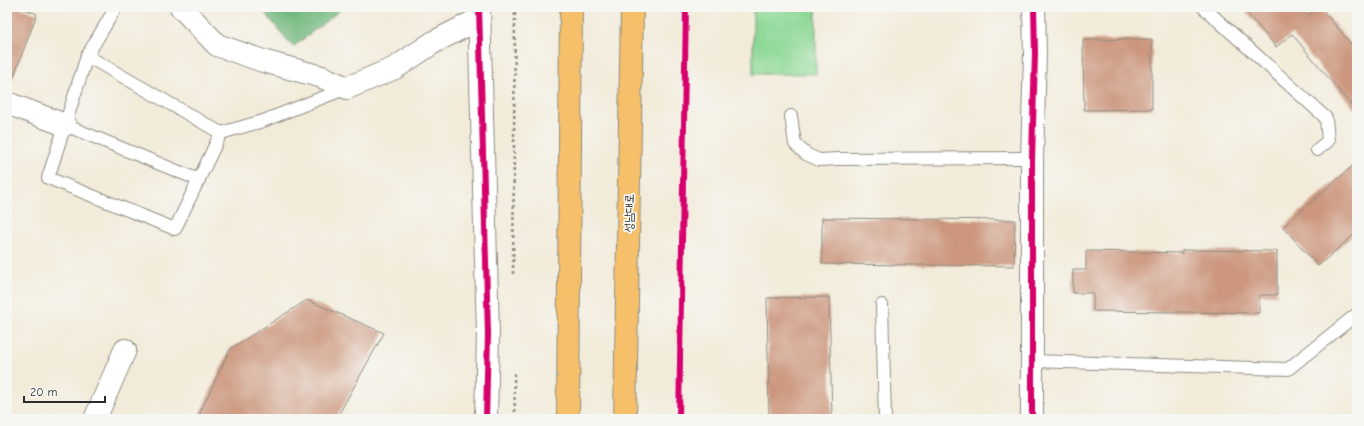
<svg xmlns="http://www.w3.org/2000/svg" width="1364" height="426" viewBox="0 0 1364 426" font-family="'Comic Neue','Poor Story',sans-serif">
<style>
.green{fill:#8cd895;stroke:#5c8260}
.forest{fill:#71b87e;stroke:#4e7254}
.building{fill:#cc977e}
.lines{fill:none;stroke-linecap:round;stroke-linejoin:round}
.lane-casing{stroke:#8e8b82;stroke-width:14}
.street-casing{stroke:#8e8b82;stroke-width:24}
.primary-casing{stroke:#8e8b82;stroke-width:24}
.path{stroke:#8e8b82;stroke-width:2.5;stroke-dasharray:3 3;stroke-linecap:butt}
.lane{stroke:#fff;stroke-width:12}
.street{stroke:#fff;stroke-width:22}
.primary{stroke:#f6c06b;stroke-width:22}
.cycleway-casing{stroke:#f6f6f2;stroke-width:8}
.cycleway{stroke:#d6006c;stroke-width:6}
.labels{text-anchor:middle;stroke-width:3.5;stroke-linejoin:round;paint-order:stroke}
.street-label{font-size:12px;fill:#2b2b2b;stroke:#f6f6f2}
</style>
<rect width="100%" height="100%" fill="#f6f6f2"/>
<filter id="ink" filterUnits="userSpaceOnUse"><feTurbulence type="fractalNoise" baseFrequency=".025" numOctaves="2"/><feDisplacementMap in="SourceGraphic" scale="8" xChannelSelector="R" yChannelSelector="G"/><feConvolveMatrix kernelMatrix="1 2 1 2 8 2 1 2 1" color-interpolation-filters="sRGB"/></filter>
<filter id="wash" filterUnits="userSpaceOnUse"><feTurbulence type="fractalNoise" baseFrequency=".012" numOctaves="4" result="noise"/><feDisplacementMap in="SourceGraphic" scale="16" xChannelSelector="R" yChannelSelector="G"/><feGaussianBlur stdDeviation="0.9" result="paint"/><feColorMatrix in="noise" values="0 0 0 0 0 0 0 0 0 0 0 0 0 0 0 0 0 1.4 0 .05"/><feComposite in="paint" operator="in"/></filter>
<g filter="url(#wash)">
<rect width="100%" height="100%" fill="#f2ebd9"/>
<rect class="green" x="753" y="7" width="63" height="67"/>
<polygon class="forest" points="260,7 344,7 293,47"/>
<g id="blocks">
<g class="building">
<polygon points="7,7 19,7 37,14 9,89 7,89"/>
<polygon points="1242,7 1300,7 1308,16 1320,7 1357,51 1357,112 1292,34 1276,47"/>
<polygon points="1152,39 1152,109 1084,110 1083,40"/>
<polygon points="1357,162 1357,232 1318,266 1283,227"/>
<polygon points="822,218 1015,220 1014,266 822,264"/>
<polygon points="1182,250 1277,251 1277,295 1259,295 1259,313 1093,311 1093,293 1073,293 1073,270 1086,270 1086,251 1182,253"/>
<polygon points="829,297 832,419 769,419 767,298"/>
<polygon points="307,300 384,333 336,419 197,419 230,349"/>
</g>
</g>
</g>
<g filter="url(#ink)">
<use href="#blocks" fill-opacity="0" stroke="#8e8b82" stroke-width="1"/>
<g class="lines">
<defs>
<g id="lane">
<polyline points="116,7 87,56 48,178 175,229 221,133 263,121 347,88"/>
<polyline points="1203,7 1326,118 1328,141 1317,150"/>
<polyline points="87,56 221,133"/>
<polyline points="791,116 795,144 806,154 819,160 838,159 1032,158"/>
<polyline points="65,125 199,180"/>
<polyline points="882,305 885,419"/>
<polyline points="1033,361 1288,369 1357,314"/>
</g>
<g id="street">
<polyline points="181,7 217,45 263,61 322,77 347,88 395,68 434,42 479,19"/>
<polyline points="479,7 488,334 486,419"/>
<polyline points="7,103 65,125"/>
<polyline points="95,419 125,350"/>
<polyline points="1032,419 1032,158 1035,54 1034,7"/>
</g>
<g id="primary">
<polyline points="568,419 571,7"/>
<polyline points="625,419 632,7"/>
</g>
</defs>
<use href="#lane" class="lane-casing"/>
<use href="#street" class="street-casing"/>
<use href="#primary" class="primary-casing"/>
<g class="path">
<polyline points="513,274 515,7"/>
<polyline points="514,373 515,419"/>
</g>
<use href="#lane" class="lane"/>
<use href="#street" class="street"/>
<use href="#primary" class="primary"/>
<defs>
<g id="cycleway">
<polyline points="479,7 488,334 486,419"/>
<polyline points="679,419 686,7"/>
<polyline points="1032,419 1032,158 1035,54 1034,7"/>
</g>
</defs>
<use href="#cycleway" class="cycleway-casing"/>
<use href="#cycleway" class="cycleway"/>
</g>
</g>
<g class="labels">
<g class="street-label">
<text transform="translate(629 213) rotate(-89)" y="4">성남대로</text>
</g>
</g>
<rect width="1364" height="426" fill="none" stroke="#f6f6f2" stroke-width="24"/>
<path d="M24 396v6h81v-6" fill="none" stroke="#2b2b2b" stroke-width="2"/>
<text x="30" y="396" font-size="12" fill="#2b2b2b" stroke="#f6f6f2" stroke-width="3" paint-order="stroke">20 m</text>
</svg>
